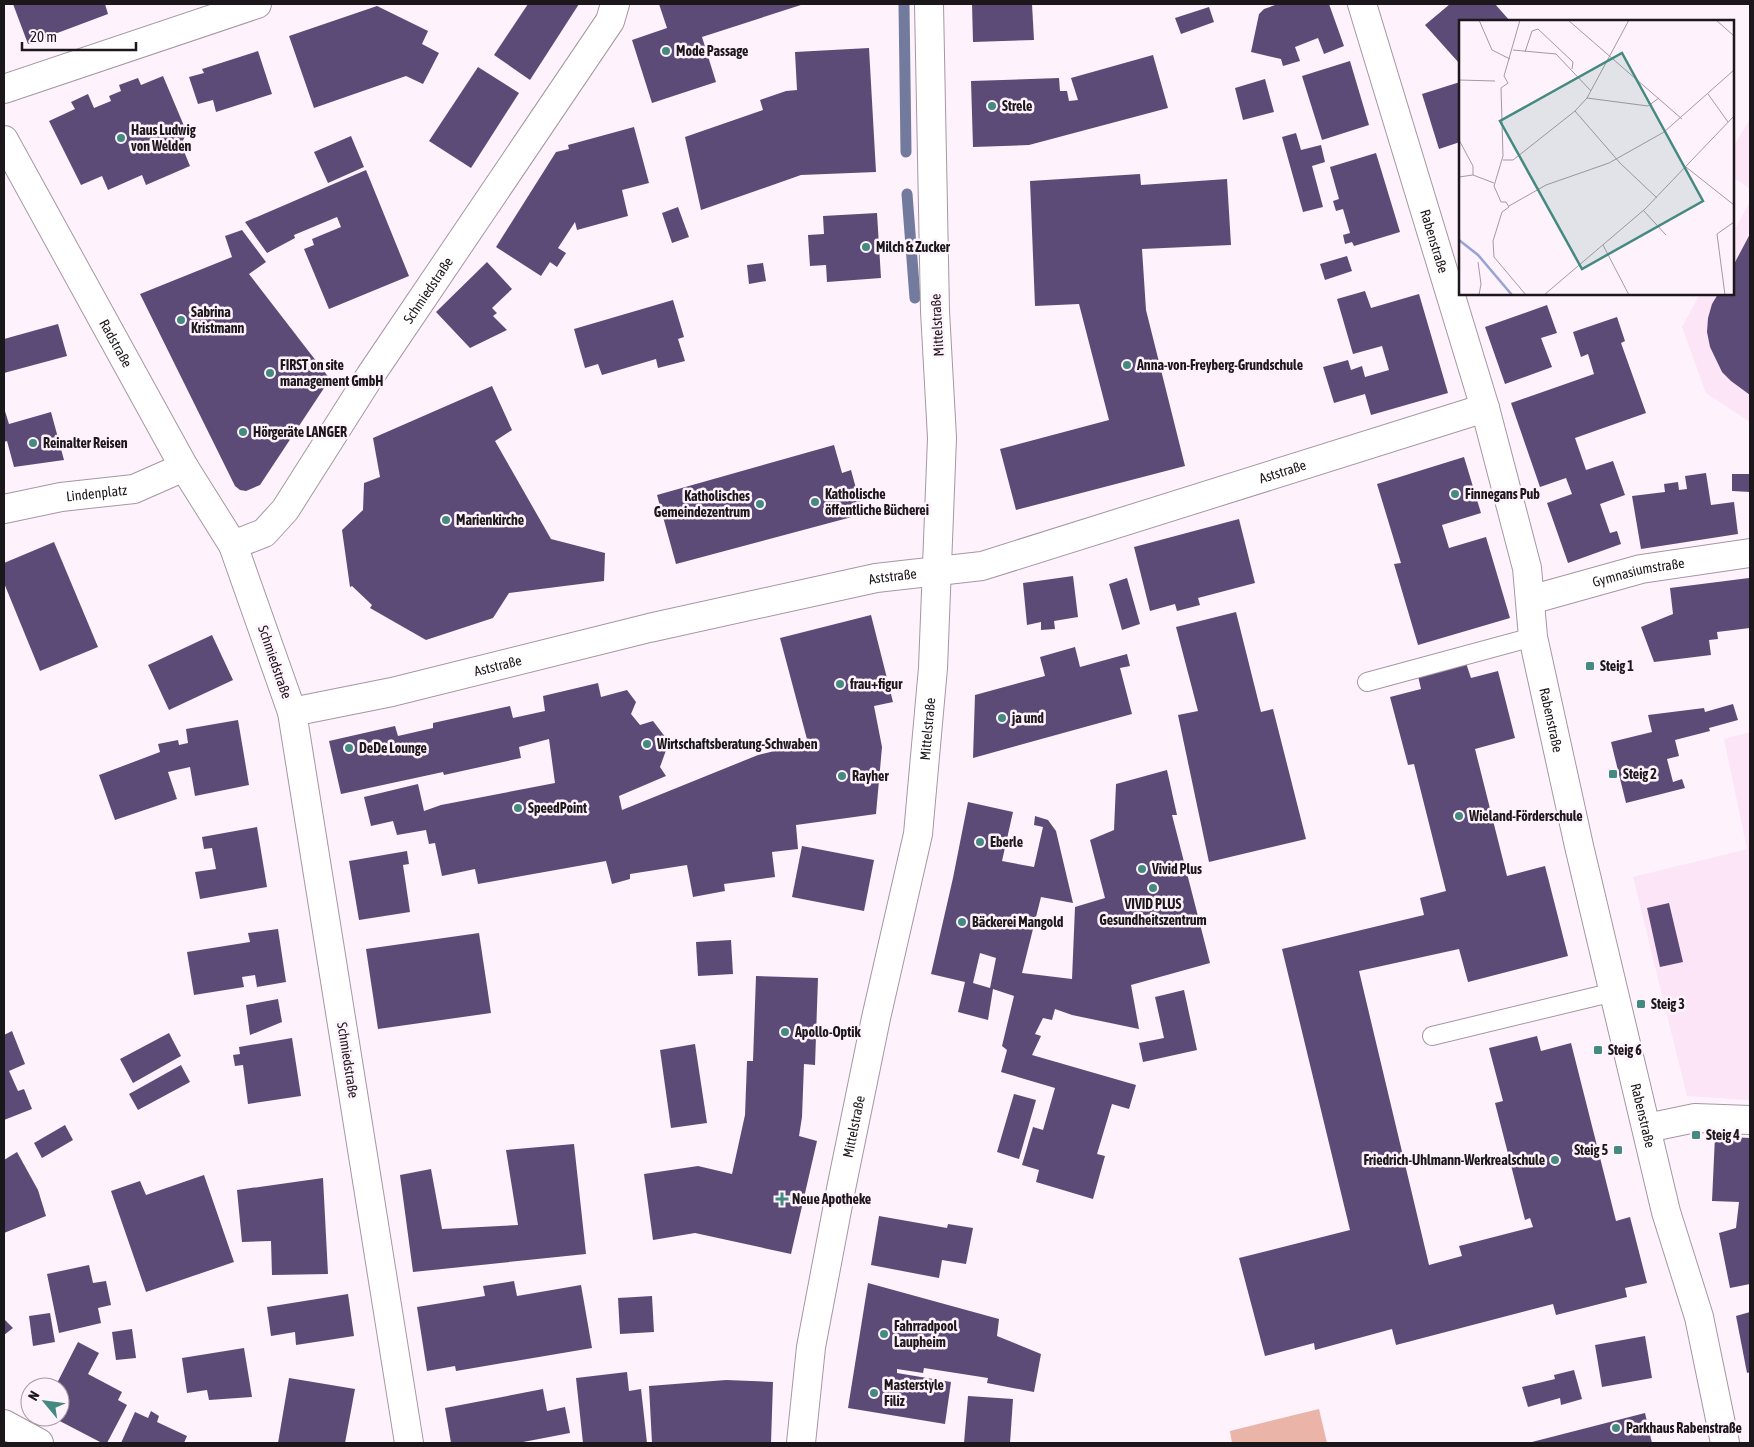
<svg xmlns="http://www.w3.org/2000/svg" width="1754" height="1447" viewBox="0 0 1754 1447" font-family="'Asap Condensed',sans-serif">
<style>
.built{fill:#fbe5f7}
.green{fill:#eab4a8}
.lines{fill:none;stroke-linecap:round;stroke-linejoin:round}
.stream{stroke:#727a9d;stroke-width:11}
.building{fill:#5d4b77;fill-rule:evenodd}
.service-casing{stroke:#a597a2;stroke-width:20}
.minor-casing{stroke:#a597a2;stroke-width:30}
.secondary-casing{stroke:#a597a2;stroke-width:30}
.service{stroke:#fff;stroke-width:18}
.minor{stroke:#fff;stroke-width:28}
.secondary{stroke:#fff;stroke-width:28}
.poi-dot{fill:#458a80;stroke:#fef2fc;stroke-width:2}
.labels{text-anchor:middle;stroke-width:5;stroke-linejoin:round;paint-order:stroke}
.poi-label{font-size:14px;font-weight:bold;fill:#1c171b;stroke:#fef2fc;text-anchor:start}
.street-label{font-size:14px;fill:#1c171b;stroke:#fef2fc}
.inset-river{fill:none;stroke:#97a4d5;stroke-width:2.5}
.inset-road{fill:none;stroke:#a49aa2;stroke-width:1}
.view{fill:#458a80;fill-opacity:0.15;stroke:#458a80;stroke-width:2.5}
.inset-edge{fill:none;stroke:#1c171b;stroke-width:2.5}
</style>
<rect width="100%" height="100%" fill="#fef2fc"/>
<g class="built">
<polygon points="1750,119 1750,189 1733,177 1733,147"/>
<polygon points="1750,201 1750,422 1706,393 1682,327 1700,294 1733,294 1733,233"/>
<polygon points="1750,732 1750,1100 1687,1096 1633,877 1747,849 1724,739"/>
</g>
<polygon class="green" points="1319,1409 1327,1443 1232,1443 1230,1431"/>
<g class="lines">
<g class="stream">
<polyline points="904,4 906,152"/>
<polyline points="907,194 915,298"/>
</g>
</g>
<g class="building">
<polygon points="13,4 105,4 108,14 28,44"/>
<polygon points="528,4 579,4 530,80 494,55"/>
<polygon points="659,4 804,4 702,37 716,82 652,103 632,40 667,28"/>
<polygon points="972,4 1032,4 1034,40 973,42"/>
<polygon points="1278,4 1329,4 1344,46 1324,54 1318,38 1295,47 1300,61 1283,66 1281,59 1251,52 1259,14 1264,9"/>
<polygon points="1450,4 1495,4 1510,21 1460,21 1460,62 1459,63 1425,25"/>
<polygon points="377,6 428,31 422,44 439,53 423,84 406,76 314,108 289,36"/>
<polygon points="1209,7 1214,22 1181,34 1175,18"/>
<polygon points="869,48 876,172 801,175 701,210 685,137 763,110 760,100 786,91 797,90 795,52"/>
<polygon points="258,51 272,94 216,112 213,100 198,104 189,77 204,73 202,69"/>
<polygon points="1153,55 1168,108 1029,145 973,147 971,81 1059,78 1060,91 1067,91 1069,101 1078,100 1071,78"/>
<polygon points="1350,61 1369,125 1322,140 1302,76"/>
<polygon points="478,67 519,93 471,168 429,141"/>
<polygon points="163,76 187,133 181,144 190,166 146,185 142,175 108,190 102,176 81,185 49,121 75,109 71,102 88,94 94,108 111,101 109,96 121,91 119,85 138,78 141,85"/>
<polygon points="1265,79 1274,112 1243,120 1235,88"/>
<polygon points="1460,82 1460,142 1439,149 1422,94"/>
<polygon points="634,127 649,183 622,190 628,216 577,230 575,222 558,248 566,253 557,267 550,262 541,276 496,247 556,152 569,149 568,145"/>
<polygon points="1296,133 1301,150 1321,145 1325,162 1312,166 1323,207 1303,212 1282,137"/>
<polygon points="351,136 364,167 328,183 314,152"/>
<polygon points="1376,153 1400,232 1354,246 1352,242 1345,244 1343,235 1350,233 1343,209 1336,211 1333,201 1339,199 1330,167"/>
<polygon points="366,170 409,276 329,309 304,249 314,245 312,239 341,227 337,217 294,235 295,238 267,253 245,222"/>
<polygon points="1140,174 1141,185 1227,179 1231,245 1142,249 1146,310 1185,466 1016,510 1000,449 1109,420 1079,304 1035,306 1030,181"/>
<polygon points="678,207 689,237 672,243 662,213"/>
<polygon points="877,213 881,278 827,282 826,265 810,266 808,235 824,234 823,216"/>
<polygon points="242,230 266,262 249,274 330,379 260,485 246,491 240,490 235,486 140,294 232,257 225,236"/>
<polygon points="1750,234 1750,395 1731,381 1722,372 1710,347 1707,332 1708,318 1712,304 1718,294 1733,294 1733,266"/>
<polygon points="1347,256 1352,271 1325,280 1320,264"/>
<polygon points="487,262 512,289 492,308 497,313 493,316 507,330 470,348 436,312"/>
<polygon points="763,263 766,281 749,284 747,265"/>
<polygon points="1365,291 1371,308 1419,294 1448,393 1371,415 1365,394 1334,403 1323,367 1348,360 1351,370 1362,366 1365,377 1389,370 1382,346 1353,354 1337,299"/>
<polygon points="673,300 684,337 678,339 685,361 658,368 656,359 602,375 598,364 585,368 574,329"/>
<polygon points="1547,305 1557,333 1541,338 1552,367 1505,384 1485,327"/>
<polygon points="1617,317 1625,341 1621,343 1646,413 1575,438 1586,470 1613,461 1625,495 1600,504 1610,533 1617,531 1621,544 1568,563 1547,503 1572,494 1566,478 1540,487 1511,403 1594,374 1588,354 1581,357 1573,332"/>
<polygon points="58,324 67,356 4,373 4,339"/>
<polygon points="492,386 512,430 495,441 551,539 605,553 604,581 509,593 493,618 426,640 370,608 372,605 352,586 350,587 342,530 363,510 364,483 380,477 373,438"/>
<polygon points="4,408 9,424 51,412 64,460 14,467 7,441 4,442"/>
<polygon points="834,445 842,473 851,470 863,514 676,564 657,495"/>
<polygon points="1464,457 1481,513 1442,525 1449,548 1486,537 1510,618 1418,645 1394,564 1401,563 1377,484"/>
<polygon points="1706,473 1711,505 1734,502 1738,534 1641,549 1632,496 1665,492 1664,484 1678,482 1679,490 1687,489 1685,476"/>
<polygon points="1732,474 1750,474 1750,492 1732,491"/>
<polygon points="1239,519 1255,583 1198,598 1200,605 1177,611 1175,604 1150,611 1134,547"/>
<polygon points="54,542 98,647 40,671 4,583 4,563"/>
<polygon points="1073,576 1078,617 1054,621 1055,629 1041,630 1041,622 1027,625 1023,583"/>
<polygon points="1127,578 1140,624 1122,630 1109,584"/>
<polygon points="1749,578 1750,628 1717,632 1718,639 1709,640 1711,655 1654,662 1641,627 1673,614 1670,588"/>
<polygon points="1236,612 1261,712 1273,709 1306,839 1209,862 1178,715 1198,711 1176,627"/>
<polygon points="871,615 893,702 874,706 882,747 876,814 796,825 798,849 772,852 775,877 724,884 725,891 693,897 687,865 630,874 630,879 612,884 606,861 478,884 475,869 442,876 435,843 429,844 426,830 397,835 393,821 371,826 364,797 418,784 424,811 441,805 555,783 549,739 519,747 521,758 444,775 443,772 341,794 329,741 395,726 398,736 433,728 433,723 510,706 513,718 545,711 543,696 598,683 601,697 627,690 636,702 631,714 640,725 653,721 669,742 660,767 666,776 619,796 622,810 758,755 808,743 780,638"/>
<polygon points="212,635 233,680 169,710 148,665"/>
<polygon points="1075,647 1080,667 1127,654 1130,666 1120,668 1132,714 973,758 975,695 1045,676 1040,657"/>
<polygon points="1466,663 1471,678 1498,671 1515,738 1475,749 1507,876 1545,866 1568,956 1468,982 1459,949 1359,971 1429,1265 1462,1256 1459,1246 1533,1227 1530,1218 1525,1220 1495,1103 1503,1101 1489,1048 1537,1036 1541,1051 1571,1043 1616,1221 1630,1217 1647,1283 1625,1288 1627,1297 1556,1315 1553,1304 1396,1345 1392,1329 1315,1350 1314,1343 1265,1356 1239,1258 1350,1230 1282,949 1424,915 1420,898 1446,891 1414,764 1408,765 1390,697 1421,689 1418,676"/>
<polygon points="1733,704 1738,720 1709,728 1710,731 1675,740 1679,756 1667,759 1673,782 1682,779 1685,788 1626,803 1611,742 1652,732 1648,715 1704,708 1705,712"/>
<polygon points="238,720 249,785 195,796 190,767 168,772 177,799 115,820 99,775 160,752 158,744 178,740 179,745 188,743 186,729"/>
<path d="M1167,770L1177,815H1172L1210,963L1131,985L1139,1029L1072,1015L1055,1009L1052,1020L1043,1018L1035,1034L1041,1036L1032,1055L1136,1085L1129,1109L1112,1104L1097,1154L1105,1156L1093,1199L1036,1182L1039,1170L1022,1165L1033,1127L1043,1130L1055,1088L1001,1072L1007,1050L1002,1046L1014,996L993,989L988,1020L958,1012L965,982L931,974L953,878L968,802L1013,812L1002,861L1034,867L1043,827L1034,825L1035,816L1048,820L1056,831L1073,903L1041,897L1022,973L1072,979L1075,907L1105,898L1090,840L1114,830L1116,784ZM980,953L996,958L990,988L973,983Z"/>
<polygon points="257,827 267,887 200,899 195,872 216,869 212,848 204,849 202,837"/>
<polygon points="802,846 874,860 864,911 792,897"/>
<polygon points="407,851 409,864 403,865 410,912 359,920 349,861"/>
<polygon points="1669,903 1683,962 1660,967 1647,908"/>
<polygon points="278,929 286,982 257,987 255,975 242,977 244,987 194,995 187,952 250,942 248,933"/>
<polygon points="479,933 491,1013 378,1029 366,949"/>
<polygon points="731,940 733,974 698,976 696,942"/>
<polygon points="756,976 818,978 815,1065 804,1064 802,1117 799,1136 817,1141 791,1254 695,1233 653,1240 644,1174 698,1166 732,1174 745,1115 747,1061 753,1061"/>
<polygon points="1184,990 1197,1050 1143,1062 1139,1043 1164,1038 1155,997"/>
<polygon points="278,999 282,1022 250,1035 246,1005"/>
<polygon points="12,1031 25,1064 9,1071 18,1091 24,1089 32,1109 4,1120 4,1035"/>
<polygon points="169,1033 181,1056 133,1083 120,1059"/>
<polygon points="292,1038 301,1096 248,1104 243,1065 235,1066 233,1055 240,1054 239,1047"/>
<polygon points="695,1044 707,1123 671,1128 660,1050"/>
<polygon points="181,1065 190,1082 138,1110 129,1094"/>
<polygon points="1014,1094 1036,1100 1019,1159 997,1152"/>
<polygon points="65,1125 73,1140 42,1158 34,1143"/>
<polygon points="1715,1136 1750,1138 1750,1284 1730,1288 1719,1233 1736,1228 1739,1202 1712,1201"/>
<polygon points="574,1144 586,1254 413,1272 400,1175 431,1169 442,1229 518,1225 506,1150"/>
<polygon points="17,1152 38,1190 46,1216 4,1233 4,1160"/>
<polygon points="204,1175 234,1262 146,1292 111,1191 140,1181 146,1195"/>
<polygon points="323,1178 328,1274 272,1275 271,1241 242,1242 237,1190"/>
<polygon points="879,1216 947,1228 948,1224 973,1228 966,1264 942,1260 939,1278 871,1265"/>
<polygon points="89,1265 93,1283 106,1281 111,1305 98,1308 101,1323 59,1333 47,1274"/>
<polygon points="514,1281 517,1296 581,1285 592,1348 456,1371 455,1366 427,1371 417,1307 485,1296 483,1286"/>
<polygon points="868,1283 999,1319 997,1336 1041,1354 1034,1392 987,1383 988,1378 924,1368 923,1373 897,1369 897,1373 951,1382 945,1424 848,1408"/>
<polygon points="348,1294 354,1336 296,1345 295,1332 271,1336 267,1307"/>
<polygon points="652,1296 654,1332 620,1334 618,1298"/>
<polygon points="1750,1312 1750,1372 1747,1373 1736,1316"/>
<polygon points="50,1313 55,1342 33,1346 29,1316"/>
<polygon points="4,1319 13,1328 4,1335"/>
<polygon points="132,1329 136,1358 116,1360 112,1332"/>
<polygon points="1645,1336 1652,1378 1602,1387 1595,1345"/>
<polygon points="78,1342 99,1353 88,1374 122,1392 118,1400 127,1405 107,1443 102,1443 52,1417 60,1417 60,1387 55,1387"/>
<polygon points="244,1348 252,1397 209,1400 207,1390 187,1393 182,1358"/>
<polygon points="1574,1370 1582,1399 1561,1405 1560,1398 1528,1407 1522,1387 1555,1379 1554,1375"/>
<polygon points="627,1372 629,1391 641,1389 647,1443 583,1443 576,1378"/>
<polygon points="289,1378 355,1389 345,1443 278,1443"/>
<polygon points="726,1380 773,1382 771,1443 723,1443 723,1442 652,1443 649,1386"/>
<polygon points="543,1389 547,1411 565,1407 570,1433 518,1443 451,1443 445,1408"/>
<polygon points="968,1396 1013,1399 1010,1443 964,1443"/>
<polygon points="151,1411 159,1416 157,1422 187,1436 184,1443 121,1443 135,1412 148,1418"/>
<polygon points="1645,1413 1652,1443 1528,1443"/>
</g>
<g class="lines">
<defs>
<g id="service">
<polyline points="1367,682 1533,637"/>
<polyline points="1432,1036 1614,992"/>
</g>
<g id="minor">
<path id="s1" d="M1362,4L1485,408L1527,568L1533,637L1579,846L1666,1212L1699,1317L1725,1443"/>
<polyline points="4,89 257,4"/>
<path id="s2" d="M4,140L184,467L233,545"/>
<path id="s3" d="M4,509L61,497L134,489L184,467"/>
<path id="s4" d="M1530,600L1641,569L1750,553"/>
<path id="s5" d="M292,712L392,692L649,628L876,578L982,566L1485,408"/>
<polyline points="1647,1128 1695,1118 1750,1120"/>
<path id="s6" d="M409,1443L292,712L233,545L264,533L285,510L370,376L610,21L615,4"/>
<path id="s7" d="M801,1443L811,1347L841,1189L876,1018L918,834L933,668L942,438L935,311L929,4"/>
</g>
<polyline id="secondary" points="4,1424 39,1443"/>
</defs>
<use href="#service" class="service-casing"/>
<use href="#minor" class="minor-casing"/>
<use href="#secondary" class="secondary-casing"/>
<use href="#service" class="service"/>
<use href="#minor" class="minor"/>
<use href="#secondary" class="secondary"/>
</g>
<g class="poi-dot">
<circle cx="666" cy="51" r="5"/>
<circle cx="992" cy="106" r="5"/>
<circle cx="121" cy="138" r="5"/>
<circle cx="866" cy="247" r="5"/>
<circle cx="181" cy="320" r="5"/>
<circle cx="1127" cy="365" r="5"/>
<circle cx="270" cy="373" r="5"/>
<circle cx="243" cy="432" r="5"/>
<circle cx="33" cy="443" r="5"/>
<circle cx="1455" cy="494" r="5"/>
<circle cx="815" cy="502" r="5"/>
<circle cx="760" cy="504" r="5"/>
<circle cx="446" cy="520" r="5"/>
<rect x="1585" y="661" width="10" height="10" rx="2.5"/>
<circle cx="840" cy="684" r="5"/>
<circle cx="1002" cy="718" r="5"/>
<circle cx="647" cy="744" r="5"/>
<circle cx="349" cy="748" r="5"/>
<rect x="1608" y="769" width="10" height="10" rx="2.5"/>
<circle cx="842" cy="776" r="5"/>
<circle cx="518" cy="808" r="5"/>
<circle cx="1459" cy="816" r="5"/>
<circle cx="980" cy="842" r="5"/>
<circle cx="1142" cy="869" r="5"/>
<circle cx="1153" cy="888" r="5"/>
<circle cx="962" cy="922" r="5"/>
<rect x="1636" y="999" width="10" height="10" rx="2.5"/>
<circle cx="785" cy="1032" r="5"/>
<rect x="1593" y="1045" width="10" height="10" rx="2.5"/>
<rect x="1691" y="1130" width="10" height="10" rx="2.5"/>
<rect x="1613" y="1145" width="10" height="10" rx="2.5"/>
<circle cx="1555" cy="1160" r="5"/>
<path d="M779.5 1191.5h5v5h5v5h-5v5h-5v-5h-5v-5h5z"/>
<circle cx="884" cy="1334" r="5"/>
<circle cx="874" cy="1393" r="5"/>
<circle cx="1616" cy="1428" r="5"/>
</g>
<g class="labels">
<g class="poi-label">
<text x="676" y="56">Mode Passage</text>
<text x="1002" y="111">Strele</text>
<text x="131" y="135">Haus Ludwig<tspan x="131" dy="16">von Welden</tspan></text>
<text x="876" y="252">Milch &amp; Zucker</text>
<text x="191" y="317">Sabrina<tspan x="191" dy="16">Kristmann</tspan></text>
<text x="280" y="370">FIRST on site<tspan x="280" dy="16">management GmbH</tspan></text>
<text x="1137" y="370">Anna-von-Freyberg-Grundschule</text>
<text x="253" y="437">Hörgeräte LANGER</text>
<text x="43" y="448">Reinalter Reisen</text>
<text x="825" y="499">Katholische<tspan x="825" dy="16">öffentliche Bücherei</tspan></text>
<text x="1465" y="499">Finnegans Pub</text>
<text x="750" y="501" text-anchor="end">Katholisches<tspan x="750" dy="16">Gemeindezentrum</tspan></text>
<text x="456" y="525">Marienkirche</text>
<text x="1600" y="671">Steig 1</text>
<text x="850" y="689">frau+figur</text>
<text x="1012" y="723">ja und</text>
<text x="657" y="749">Wirtschaftsberatung-Schwaben</text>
<text x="359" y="753">DeDe Lounge</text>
<text x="1623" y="779">Steig 2</text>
<text x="852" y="781">Rayher</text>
<text x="528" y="813">SpeedPoint</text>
<text x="1469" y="821">Wieland-Förderschule</text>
<text x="990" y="847">Eberle</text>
<text x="1152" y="874">Vivid Plus</text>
<text x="1153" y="909" text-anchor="middle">VIVID PLUS<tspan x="1153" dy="16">Gesundheitszentrum</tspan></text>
<text x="972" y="927">Bäckerei Mangold</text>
<text x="1651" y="1009">Steig 3</text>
<text x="795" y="1037">Apollo-Optik</text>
<text x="1608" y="1055">Steig 6</text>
<text x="1706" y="1140">Steig 4</text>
<text x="1608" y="1155" text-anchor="end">Steig 5</text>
<text x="1545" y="1165" text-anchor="end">Friedrich-Uhlmann-Werkrealschule</text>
<text x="792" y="1204">Neue Apotheke</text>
<text x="894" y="1331">Fahrradpool<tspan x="894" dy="16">Laupheim</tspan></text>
<text x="884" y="1390">Masterstyle<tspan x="884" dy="16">Filiz</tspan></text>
<text x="1626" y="1433">Parkhaus Rabenstraße</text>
</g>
<g class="street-label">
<text dy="5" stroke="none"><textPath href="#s1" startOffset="248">Rabenstraße</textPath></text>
<text dy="5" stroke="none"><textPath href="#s6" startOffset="1244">Schmiedstraße</textPath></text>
<text transform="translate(937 325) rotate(-93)" y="5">Mittelstraße</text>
<text dy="5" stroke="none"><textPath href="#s2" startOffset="232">Radstraße</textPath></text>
<text dy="5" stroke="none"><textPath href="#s5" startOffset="1021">Aststraße</textPath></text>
<text dy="5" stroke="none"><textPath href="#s3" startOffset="94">Lindenplatz</textPath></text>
<text dy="5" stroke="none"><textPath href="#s4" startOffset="112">Gymnasiumstraße</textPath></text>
<text dy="5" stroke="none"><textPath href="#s5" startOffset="616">Aststraße</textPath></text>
<text transform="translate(275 662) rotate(71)" y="5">Schmiedstraße</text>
<text dy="5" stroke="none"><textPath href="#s5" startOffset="211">Aststraße</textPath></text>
<text dy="5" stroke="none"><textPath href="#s1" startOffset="742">Rabenstraße</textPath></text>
<text dy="5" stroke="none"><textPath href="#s7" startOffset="726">Mittelstraße</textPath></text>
<text transform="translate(348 1060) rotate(81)" y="5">Schmiedstraße</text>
<text dy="5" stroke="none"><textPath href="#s1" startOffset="1148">Rabenstraße</textPath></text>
<text dy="5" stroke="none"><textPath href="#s7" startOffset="321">Mittelstraße</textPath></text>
</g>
</g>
<g transform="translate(1459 20)">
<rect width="275" height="275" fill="#fef2fc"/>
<path class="inset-river" d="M0,220L19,235L53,275"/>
<path class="inset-road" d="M20,0L33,30L51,39M109,0L223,99M257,0L275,16M54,30L97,34L132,71M66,32L73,11L79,9L114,42L113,49M45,56L61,0M0,60L36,61M42,68L49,63L45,56M249,74L269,102M128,78L170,0M116,91L161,143L198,178M0,120L14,146V155M44,140H54L116,91L128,78L189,86L200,78M227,147L275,185M0,157L14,155L35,163M42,182L35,166L44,136L42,68M42,182H47L50,187L43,192M50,186L87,165L150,143L205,112L275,50M184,190L207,215M43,192L34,221L35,237L67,275M144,225L170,275M19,242L22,264L20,275M85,275L186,189L275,96M266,275L258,214L275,202"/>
<path class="view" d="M163,33L244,181L123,249L41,101Z"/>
<rect width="275" height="275" class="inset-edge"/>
</g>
<rect width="1754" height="1447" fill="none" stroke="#1c171b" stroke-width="10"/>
<g transform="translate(45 1402) rotate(299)"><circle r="24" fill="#fef2fc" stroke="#a49aa2"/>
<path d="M0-4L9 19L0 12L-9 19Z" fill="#458a80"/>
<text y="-8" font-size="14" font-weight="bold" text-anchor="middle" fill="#1c171b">N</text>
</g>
<path d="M22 42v8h114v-8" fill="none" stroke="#1c171b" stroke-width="2.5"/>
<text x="30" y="42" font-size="15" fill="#1c171b" stroke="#fef2fc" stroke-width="4" paint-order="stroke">20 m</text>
</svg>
